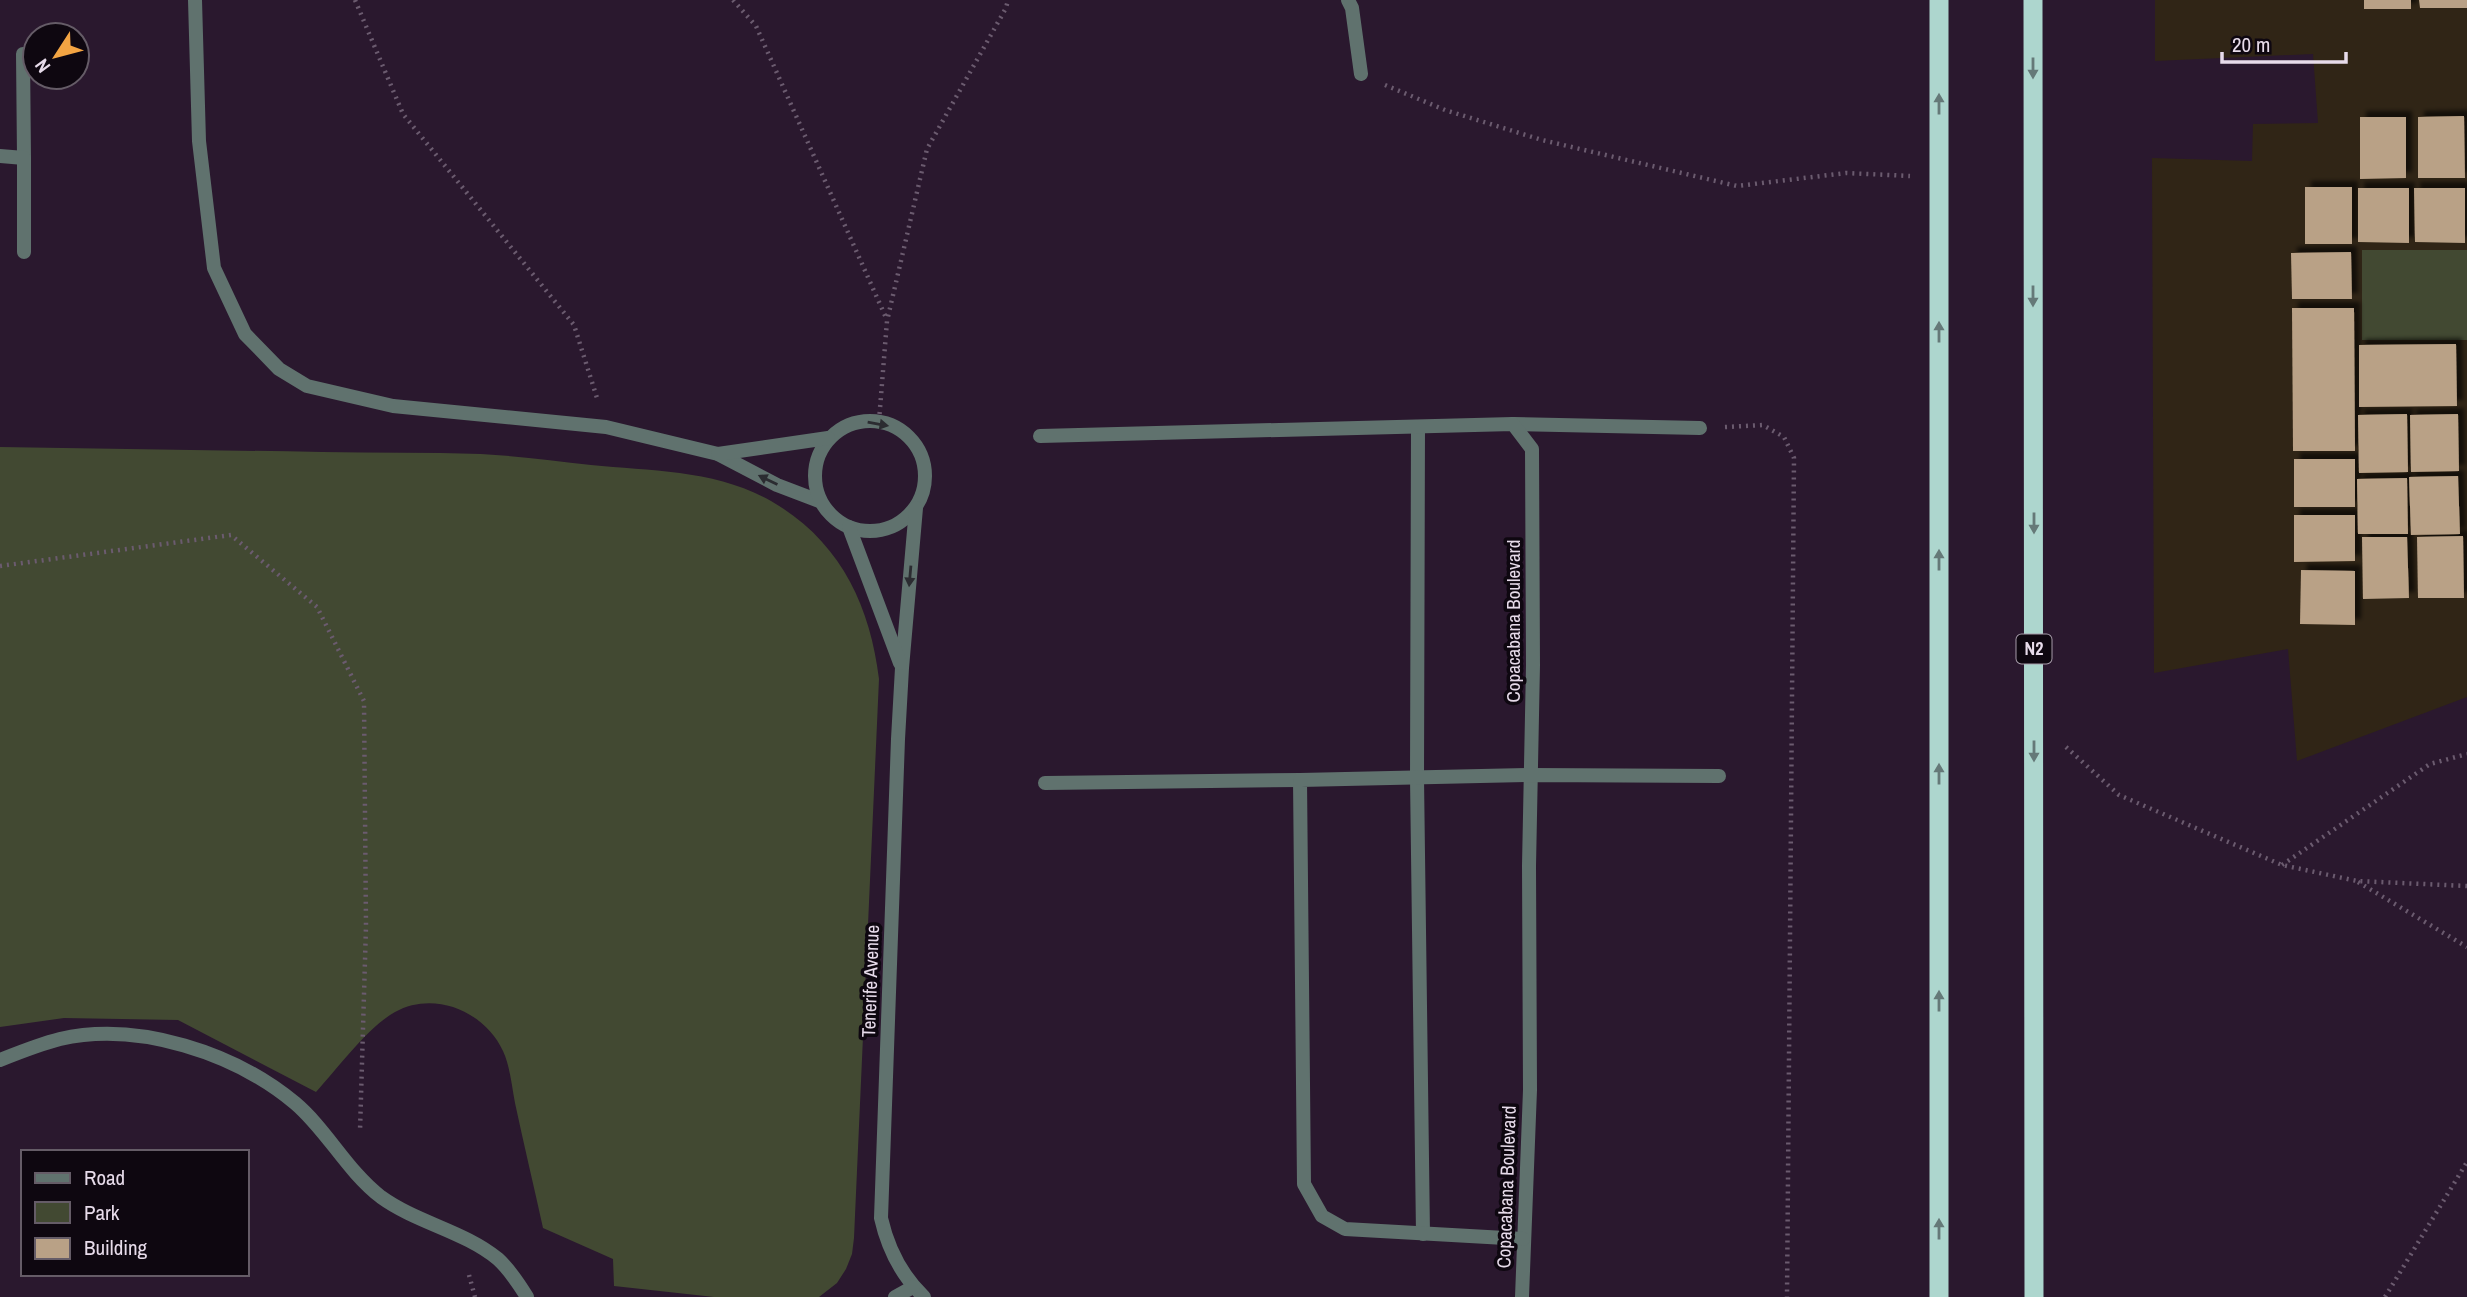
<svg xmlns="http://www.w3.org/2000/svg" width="2467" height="1297" viewBox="0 0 2467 1297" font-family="'Archivo Narrow',sans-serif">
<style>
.education{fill:#302516}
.green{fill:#424932}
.building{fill:#b9a186;filter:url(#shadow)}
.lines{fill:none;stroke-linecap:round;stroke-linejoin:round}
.path{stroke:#6b5b6f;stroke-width:4.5;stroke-dasharray:2 5;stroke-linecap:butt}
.minor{stroke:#60726e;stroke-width:14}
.trunk{stroke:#add6ce;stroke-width:19}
.oneway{fill:#657978}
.oneway2{fill:#2b2c31}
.labels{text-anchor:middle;stroke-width:7;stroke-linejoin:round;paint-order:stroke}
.shield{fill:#0e0710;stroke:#a69ba9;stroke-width:2}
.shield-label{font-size:18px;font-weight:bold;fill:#e7dbea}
.street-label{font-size:19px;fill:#e7dbea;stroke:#0e0710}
</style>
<defs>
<filter id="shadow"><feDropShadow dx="6" dy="-6" stdDeviation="2" flood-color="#0009"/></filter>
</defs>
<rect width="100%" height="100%" fill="#2a182e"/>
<polygon class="education" points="2155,0 2467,0 2467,697 2297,761 2288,649 2154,673 2152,158 2252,161 2253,124 2318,123 2313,54 2155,61"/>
<g class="green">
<rect x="2362" y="250" width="105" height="90"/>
<path d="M0,447C107,449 215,450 322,452C375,453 428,452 481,454C518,456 555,461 591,465C652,471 717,470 771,501C839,540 870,604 879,679L854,1238L852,1254L846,1269L837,1283L819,1297H714L614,1286L613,1259L543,1228C534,1187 524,1145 515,1103C512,1087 510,1066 503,1051C485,1012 435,990 395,1012C368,1027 338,1068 316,1092L178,1020L64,1018L0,1027Z"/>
</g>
<g class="building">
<rect x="2364" y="0" width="47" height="9"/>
<polygon points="2419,0 2467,0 2467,8 2420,8"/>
<polygon points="2464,116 2465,178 2418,178 2418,117"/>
<polygon points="2360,117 2406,117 2406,178 2360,179"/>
<rect x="2305" y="187" width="47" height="57"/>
<polygon points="2358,188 2409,188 2409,243 2358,242"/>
<polygon points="2414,188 2465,188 2465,243 2415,242"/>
<polygon points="2351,252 2352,299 2292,299 2291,253"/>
<polygon points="2292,308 2354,308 2355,451 2293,451"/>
<polygon points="2456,344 2457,406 2359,407 2359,345"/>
<polygon points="2407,414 2408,472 2359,473 2358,415"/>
<polygon points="2458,414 2459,471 2411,472 2410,415"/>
<rect x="2294" y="459" width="61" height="48"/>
<polygon points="2458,476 2460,534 2411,535 2409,477"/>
<polygon points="2407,478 2408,534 2358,534 2357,479"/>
<polygon points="2294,515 2355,515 2355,561 2294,562"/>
<polygon points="2463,536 2464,598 2418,598 2417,537"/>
<polygon points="2362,537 2407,537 2409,598 2363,599"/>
<polygon points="2301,570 2355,571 2355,625 2300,624"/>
</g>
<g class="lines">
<g class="path">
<polyline points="355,0 403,114 574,325 597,398"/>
<polyline points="733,0 756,26 887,320"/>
<polyline points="1385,85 1445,110 1542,140 1737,186 1846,173 1910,176"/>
<polyline points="879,421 887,321 927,149 1006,8 1008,0"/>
<polyline points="1725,427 1763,425 1784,437 1794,458 1787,1297"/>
<polyline points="0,566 231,535 317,607 364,701 366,926 360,1131"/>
<polyline points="2066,747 2119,795 2282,865 2357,881 2467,886"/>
<polyline points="2282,865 2430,764 2467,754"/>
<polyline points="2358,882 2467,947"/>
<polyline points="469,1275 475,1297"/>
<polyline points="2385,1297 2467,1162"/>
</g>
<g class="minor">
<polyline points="195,0 199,141 214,268 245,334 279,369 307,386 393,406 606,427 718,454 777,485 819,501"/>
<polyline points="1348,0 1352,8 1361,74"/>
<polyline points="23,54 24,158"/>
<polyline points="0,156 24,158 24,252"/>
<circle cx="870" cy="476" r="55"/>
<polyline points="1513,424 1700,428"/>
<polyline points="1418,427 1417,778 1423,1234"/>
<polyline points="1040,436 1513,424 1532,449 1533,665 1529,866 1530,1090 1522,1297"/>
<polyline points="718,454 828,438"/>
<path d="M916,508L902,668L898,739L881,1218C888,1249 901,1275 924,1297"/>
<polyline points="849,527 900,663"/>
<polyline points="1045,783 1300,780"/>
<path d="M0,1060C20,1052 40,1044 60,1039C138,1021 235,1053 295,1103C327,1130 347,1171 381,1197C417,1223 464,1231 498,1259C510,1270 519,1284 527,1297"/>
<polyline points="1523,1239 1345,1229 1322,1216 1304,1184 1300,780 1531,775 1719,776"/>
<polyline points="895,1297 913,1287"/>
</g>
<g class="trunk">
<polyline points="1939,0 1939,1297"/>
<polyline points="2033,0 2034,1297"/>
</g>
</g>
<defs><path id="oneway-solid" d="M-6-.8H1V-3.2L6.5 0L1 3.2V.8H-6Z" transform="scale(1.75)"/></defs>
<g class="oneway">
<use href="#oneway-solid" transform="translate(2033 68) rotate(90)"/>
<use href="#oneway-solid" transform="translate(1939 104) rotate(-90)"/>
<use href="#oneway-solid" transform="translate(2033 296) rotate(90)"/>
<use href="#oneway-solid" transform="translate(1939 332) rotate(-90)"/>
<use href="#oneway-solid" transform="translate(2034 523) rotate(90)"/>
<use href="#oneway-solid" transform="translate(1939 560) rotate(-90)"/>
<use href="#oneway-solid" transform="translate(2034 751) rotate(90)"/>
<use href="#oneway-solid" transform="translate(1939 774) rotate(-90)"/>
<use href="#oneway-solid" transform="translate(1939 1001) rotate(-90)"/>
<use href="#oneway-solid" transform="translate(1939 1229) rotate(-90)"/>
</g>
<g class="oneway2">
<use href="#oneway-solid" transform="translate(878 424) rotate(10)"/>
<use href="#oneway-solid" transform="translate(768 480) rotate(-154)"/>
<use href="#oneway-solid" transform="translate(910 576) rotate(95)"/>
</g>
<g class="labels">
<rect class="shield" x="2016.5" y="634.5" width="35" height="29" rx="5"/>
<g class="shield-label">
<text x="2034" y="655">N2</text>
</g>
<g class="street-label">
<text transform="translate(1513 621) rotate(-90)" y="7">Copacabana Boulevard</text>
<text transform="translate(870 981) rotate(-88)" y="7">Tenerife Avenue</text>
<text transform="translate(1506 1187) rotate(-88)" y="7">Copacabana Boulevard</text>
</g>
</g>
<rect x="21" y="1150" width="228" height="126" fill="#0e0710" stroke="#655c67" stroke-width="2"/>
<rect x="35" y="1173" width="35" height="10" fill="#60726e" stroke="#655c67" stroke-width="2"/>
<text x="84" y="1185" font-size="21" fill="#e7dbea">Road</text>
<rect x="35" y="1202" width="35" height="21" fill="#424932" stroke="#655c67" stroke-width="2"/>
<text x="84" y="1220" font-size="21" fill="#e7dbea">Park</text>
<rect x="35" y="1238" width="35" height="21" fill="#b9a186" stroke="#655c67" stroke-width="2"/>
<text x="84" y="1255" font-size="21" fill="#e7dbea">Building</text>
<g transform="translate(56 56) rotate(234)"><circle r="33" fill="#0e0710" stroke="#655c67" stroke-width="2"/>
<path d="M0-5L12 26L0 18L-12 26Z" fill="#f3a443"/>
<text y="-10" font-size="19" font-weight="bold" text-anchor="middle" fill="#e7dbea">N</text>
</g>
<path d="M2222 52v10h124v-10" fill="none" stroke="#e7dbea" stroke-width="3.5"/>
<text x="2232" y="52" font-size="21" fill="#e7dbea" stroke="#0e0710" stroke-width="5" paint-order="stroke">20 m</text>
</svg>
